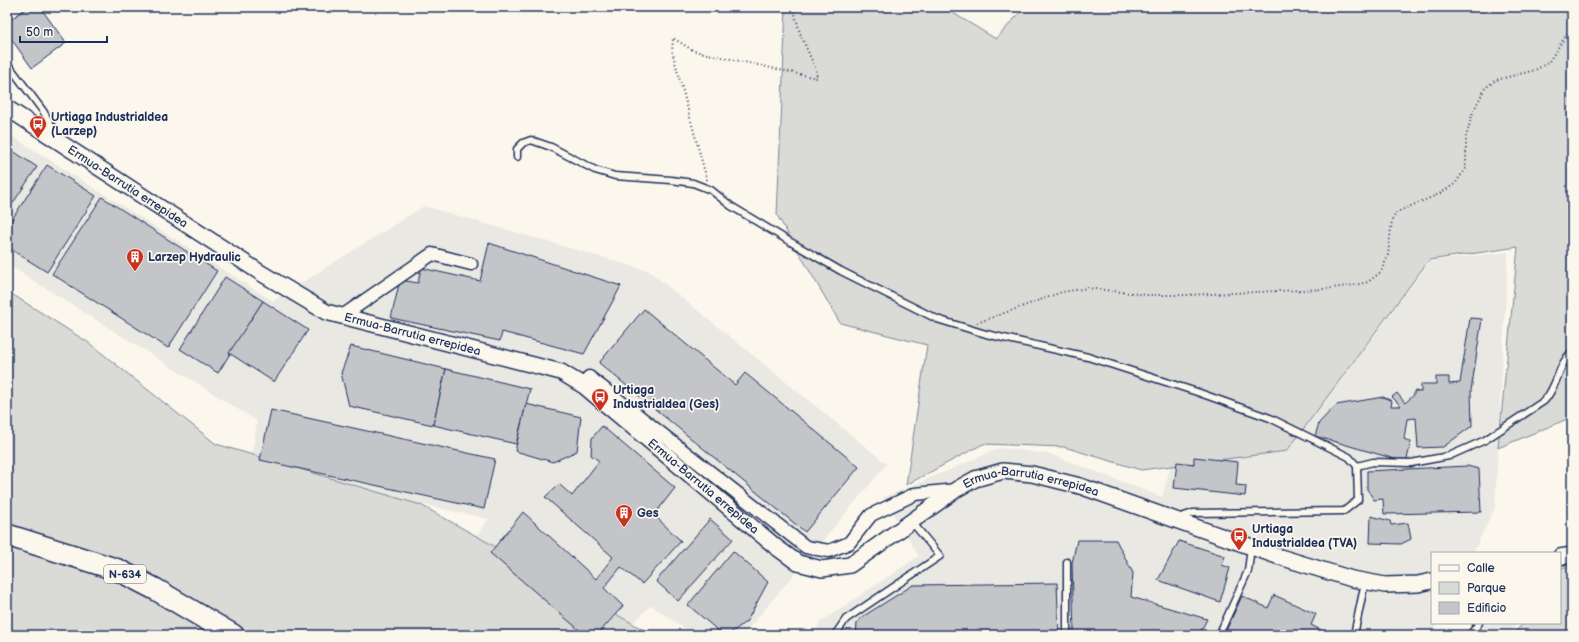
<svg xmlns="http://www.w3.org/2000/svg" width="1579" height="642" viewBox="0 0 1579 642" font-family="'Balsamiq Sans',sans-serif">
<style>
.built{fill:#eae8e2}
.green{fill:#dadad7;stroke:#7a849a}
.building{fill:#c3c5c9;stroke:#1b2f5e}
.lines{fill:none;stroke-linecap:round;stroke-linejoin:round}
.service-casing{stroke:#1b2f5e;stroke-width:9}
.minor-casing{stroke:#1b2f5e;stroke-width:15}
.tertiary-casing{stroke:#1b2f5e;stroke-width:18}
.trunk-casing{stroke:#1b2f5e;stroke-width:24}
.path{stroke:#1b2f5e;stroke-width:2;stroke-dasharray:1 3;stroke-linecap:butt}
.service{stroke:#fbf7ec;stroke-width:6}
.minor{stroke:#fbf7ec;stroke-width:12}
.tertiary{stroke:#fbf7ec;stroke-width:15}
.trunk{stroke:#fbf7ec;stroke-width:21}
.labels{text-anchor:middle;stroke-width:3.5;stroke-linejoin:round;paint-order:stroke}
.shield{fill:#fbf7ec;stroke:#5e6b89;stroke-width:1}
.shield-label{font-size:11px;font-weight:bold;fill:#1b2f5e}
.poi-label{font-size:12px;font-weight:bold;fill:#1b2f5e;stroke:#fbf7ec;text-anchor:start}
.street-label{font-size:12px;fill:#1b2f5e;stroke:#fbf7ec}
</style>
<rect width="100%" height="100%" fill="#fbf7ec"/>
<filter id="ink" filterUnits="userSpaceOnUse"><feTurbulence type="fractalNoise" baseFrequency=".025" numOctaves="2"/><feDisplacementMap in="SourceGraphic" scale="8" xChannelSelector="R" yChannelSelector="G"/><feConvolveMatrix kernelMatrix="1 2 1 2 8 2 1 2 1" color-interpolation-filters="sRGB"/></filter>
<g filter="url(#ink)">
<g class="built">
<polygon points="7,133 273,301 424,206 649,271 887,464 743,635 694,635 651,605 621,635 467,548 489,519 250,467 257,421 7,264"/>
<polygon points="1508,252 1495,507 1473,553 1432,553 1432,623 1438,623 1432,635 816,635 819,623 919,556 883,497 907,488 1000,448 1050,454 1162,497 1173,458 1287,452 1430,261"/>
<polygon points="1481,623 1517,623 1508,635 1472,635"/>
</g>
<g class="green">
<polygon points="786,7 943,7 996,39 1025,7 1572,7 1572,417 1498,448 1518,247 1429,260 1287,451 1141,470 1064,447 983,444 906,485 927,345 840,323 777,215"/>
<polygon points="7,291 89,343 216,444 421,505 653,635 7,635"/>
<polygon points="1572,566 1572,635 1513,635 1523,623 1560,623 1560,568"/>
</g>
<g class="building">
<polygon points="28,7 40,7 66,43 32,68 7,33 7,22"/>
<polygon points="7,147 37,167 7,212"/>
<polygon points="47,165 96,196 47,272 7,247 7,227"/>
<polygon points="102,197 217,271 168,348 52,274"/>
<polygon points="489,243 621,286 584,354 502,332 500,341 391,318 400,280 418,283 421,268 480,281"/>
<polygon points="225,277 263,301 218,373 180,349"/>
<polygon points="263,301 308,330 274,382 229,353"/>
<polygon points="644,309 735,385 745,373 859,467 805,532 599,363"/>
<polygon points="1470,318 1482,319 1471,391 1472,426 1443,447 1418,448 1416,418 1407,419 1404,439 1411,442 1407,459 1395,459 1315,436 1319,423 1336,405 1383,397 1392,401 1391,406 1401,406 1392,397 1397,393 1405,403 1414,395 1414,391 1421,392 1421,384 1436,384 1436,377 1449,377 1449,384 1460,383"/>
<polygon points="351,346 446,369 433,425 349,406 341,373"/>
<polygon points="446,369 530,389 516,444 433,425"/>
<polygon points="526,404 581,417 577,451 553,462 515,451"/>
<polygon points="271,410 495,459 484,509 260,460"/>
<polygon points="602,426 675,488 654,515 681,541 642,584 621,567 604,588 623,606 597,635 585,635 490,553 523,512 596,579 613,557 545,497 559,484 572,496 599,461 591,455 592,438"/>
<polygon points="1194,457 1238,462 1236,485 1246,486 1245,496 1174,488 1177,462 1194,464"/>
<polygon points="1467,466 1479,469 1481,512 1384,514 1383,499 1374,500 1367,489 1367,471"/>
<polygon points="1371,516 1390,521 1391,525 1408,523 1411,539 1401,544 1370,543"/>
<polygon points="710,519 733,539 678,601 656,581"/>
<polygon points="1077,540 1116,540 1133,573 1131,597 1207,619 1199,635 1074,635 1072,563"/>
<polygon points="1179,541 1225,556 1222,565 1230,568 1220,602 1158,580"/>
<polygon points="733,551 768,582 747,621 728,635 723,635 688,605"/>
<polygon points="1057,583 1059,635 856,635 857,623 862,617 913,585"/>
<polygon points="1274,595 1316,614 1311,625 1329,634 1328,635 1224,635 1242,596 1268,608"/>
</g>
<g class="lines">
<defs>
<g id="service">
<polyline points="7,63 43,111 57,135"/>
<polyline points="517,157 517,149 523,143 531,140 551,147 595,170 615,176 671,180 693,183 711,190 731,206 789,241 841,271 937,319 986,334 1088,357 1197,392 1270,418 1349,457 1357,466 1358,500 1344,511 1193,513 1178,518"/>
<path d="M1357,466L1373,462L1411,463L1449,456L1485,440L1544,401C1558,386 1558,364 1572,352"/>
<polyline points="1067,562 1067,635"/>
<polyline points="835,635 846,619 940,556 912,522"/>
<polyline points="1219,635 1248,571 1251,547"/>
<polyline points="1354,635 1365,582"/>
<polyline points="1470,635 1479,623"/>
</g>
<g id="minor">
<polyline points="341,317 432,254 471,264"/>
<polyline points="584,386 589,377 806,547 829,551 849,543 871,515 915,494 956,490"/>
</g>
<g id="tertiary">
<path id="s1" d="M7,108L261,273L326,312L561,372L584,386L776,547L798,563L822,569L850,565L957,489L975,479L1003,471L1032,474L1080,486L1280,557L1352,579L1385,585L1418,584L1432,581"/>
<polyline points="1560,557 1572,555"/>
</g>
<polyline id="trunk" points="7,535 118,570 155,589 233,635"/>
</defs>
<use href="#service" class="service-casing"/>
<use href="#minor" class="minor-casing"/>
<use href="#tertiary" class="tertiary-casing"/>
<use href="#trunk" class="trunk-casing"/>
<g class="path">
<polyline points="707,180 672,51 673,38 694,51 817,78 816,70 800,33 793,7"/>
<polyline points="977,323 1062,292 1088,288 1147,295 1187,295 1325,289 1355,285 1368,282 1381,272 1388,255 1392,220 1397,212 1439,194 1455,184 1466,168 1466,137 1473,112 1485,88 1496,80 1535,70 1548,63 1569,31 1572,22"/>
</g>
<use href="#service" class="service"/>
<use href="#minor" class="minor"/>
<use href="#tertiary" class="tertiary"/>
<use href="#trunk" class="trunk"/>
</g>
</g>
<defs>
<symbol id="bus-pin" viewBox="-11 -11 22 30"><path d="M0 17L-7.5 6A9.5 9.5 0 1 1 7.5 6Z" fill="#c8321e" stroke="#fbf7ec"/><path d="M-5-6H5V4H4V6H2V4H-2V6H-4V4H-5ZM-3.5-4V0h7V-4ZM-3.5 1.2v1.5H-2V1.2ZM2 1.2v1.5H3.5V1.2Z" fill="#fff"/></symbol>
<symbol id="building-pin" viewBox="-11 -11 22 30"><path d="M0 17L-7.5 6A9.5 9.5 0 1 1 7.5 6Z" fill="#c8321e" stroke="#fbf7ec"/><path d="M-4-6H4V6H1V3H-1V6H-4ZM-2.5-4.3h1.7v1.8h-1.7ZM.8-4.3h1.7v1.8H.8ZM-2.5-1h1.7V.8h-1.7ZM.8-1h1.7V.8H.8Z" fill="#fff"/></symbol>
</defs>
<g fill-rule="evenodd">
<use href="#bus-pin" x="28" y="114" width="20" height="27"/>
<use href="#building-pin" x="125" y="247" width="20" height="27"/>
<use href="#bus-pin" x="590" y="387" width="20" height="27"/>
<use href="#building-pin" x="614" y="503" width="20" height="27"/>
<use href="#bus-pin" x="1229" y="526" width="20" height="27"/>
</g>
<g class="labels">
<rect class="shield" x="104" y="565" width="42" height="18" rx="3"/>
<g class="shield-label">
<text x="125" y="578">N-634</text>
</g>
<g class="poi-label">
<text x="51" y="121">Urtiaga Industrialdea<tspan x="51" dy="14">(Larzep)</tspan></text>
<text x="148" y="261">Larzep Hydraulic</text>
<text x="613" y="394">Urtiaga<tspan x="613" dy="14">Industrialdea (Ges)</tspan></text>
<text x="637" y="517">Ges</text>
<text x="1252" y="533">Urtiaga<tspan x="1252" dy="14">Industrialdea (TVA)</tspan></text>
</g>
<g class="street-label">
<text dy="4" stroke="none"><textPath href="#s1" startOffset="144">Ermua-Barrutia errepidea</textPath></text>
<text dy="4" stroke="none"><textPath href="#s1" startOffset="468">Ermua-Barrutia errepidea</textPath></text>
<text dy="4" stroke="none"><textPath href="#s1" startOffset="804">Ermua-Barrutia errepidea</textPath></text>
<text dy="4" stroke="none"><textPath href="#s1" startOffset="1188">Ermua-Barrutia errepidea</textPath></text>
</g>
</g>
<rect width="1579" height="642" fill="none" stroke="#fbf7ec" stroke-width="24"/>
<rect x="12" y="12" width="1555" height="618" fill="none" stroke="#1b2f5e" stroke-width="1.5" filter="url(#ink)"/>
<rect x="1431" y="552" width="130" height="72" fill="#fbf7ec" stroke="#a1a7b3"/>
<rect x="1439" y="565" width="20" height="6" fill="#fbf7ec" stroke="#a1a7b3"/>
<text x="1467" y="572" font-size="12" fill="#1b2f5e">Calle</text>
<rect x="1439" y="582" width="20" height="12" fill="#dadad7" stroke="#a1a7b3"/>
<text x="1467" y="592" font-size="12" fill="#1b2f5e">Parque</text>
<rect x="1439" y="602" width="20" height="12" fill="#c3c5c9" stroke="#a1a7b3"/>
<text x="1467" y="612" font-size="12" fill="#1b2f5e">Edificio</text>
<path d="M20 36v6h87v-6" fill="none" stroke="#1b2f5e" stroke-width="2"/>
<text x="26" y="36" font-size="12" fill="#1b2f5e" stroke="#fbf7ec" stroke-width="3" paint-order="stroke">50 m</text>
</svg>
